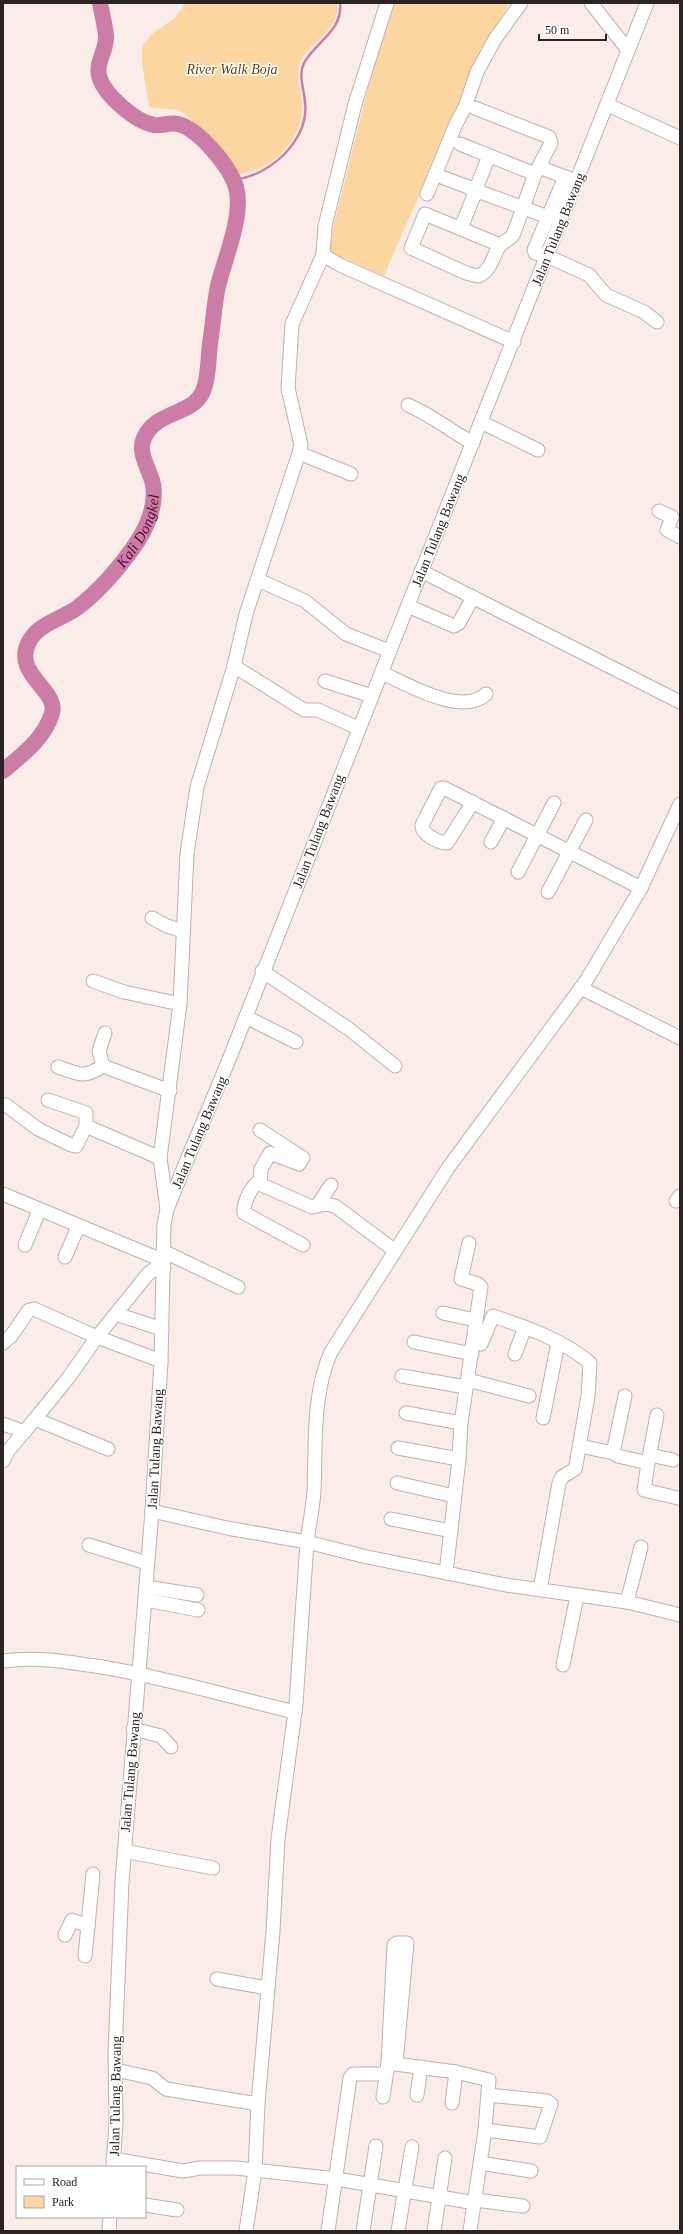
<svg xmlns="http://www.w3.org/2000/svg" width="683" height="2234" viewBox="0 0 683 2234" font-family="'Times New Roman',serif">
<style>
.green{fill:#fbd6a1}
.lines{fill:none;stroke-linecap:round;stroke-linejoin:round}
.stream{stroke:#cc7da5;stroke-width:2.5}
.river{stroke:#cc7da5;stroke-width:16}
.minor-casing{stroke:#bfb2af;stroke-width:15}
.minor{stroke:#fff;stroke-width:13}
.labels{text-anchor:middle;stroke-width:3;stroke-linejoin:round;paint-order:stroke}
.park-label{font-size:14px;font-style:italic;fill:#664508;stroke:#fff}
.street-label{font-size:14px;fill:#2a2524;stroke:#fff}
.water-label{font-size:15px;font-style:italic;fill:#540c38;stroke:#fff}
</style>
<rect width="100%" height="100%" fill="#f9ece9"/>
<g class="green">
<path d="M186,3H337C340,33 310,39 300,63C295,76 300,89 302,102C305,130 282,160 257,169C250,172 243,173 236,175L215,141L185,114L178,110L149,107L142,63V46L153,33L175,18Z"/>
<polygon points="395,3 510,3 481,49 445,142 412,211 384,276 328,251 328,248 371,76"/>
</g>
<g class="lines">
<path class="stream" d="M234,181C242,178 252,176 260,172C285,159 309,132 305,102C304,89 298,75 304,63C316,41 343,31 340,3"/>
<path class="river" id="s1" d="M3,771C22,755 45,738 52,713C59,690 10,673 30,640C39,624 63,618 77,608C98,592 118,569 133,548C146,530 157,506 153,484C150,470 137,453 144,438C156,410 193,416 203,391C209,378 208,358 210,344C213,325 214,305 218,286C225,257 244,215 236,187C230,167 199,129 178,124C171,122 162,126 154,125C136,122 106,96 100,79C94,64 107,51 106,36C105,25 102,14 100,3"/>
<defs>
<g id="minor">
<polyline points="591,3 628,50"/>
<polyline points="608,105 680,138"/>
<path d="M475,108L549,137L551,143L535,174L514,233C511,240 505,240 500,245C493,255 491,272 478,276L466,273L411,248L425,214L500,245"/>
<polyline points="460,144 535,174"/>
<polyline points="539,167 565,177"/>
<polyline points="444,178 471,188"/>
<polyline points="577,181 565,177 534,250 535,253 547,256 589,275 606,295 644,312 657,322"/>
<polyline points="477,186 489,156"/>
<polyline points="480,192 474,195 471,188 477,186 480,192 548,217"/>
<polyline points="427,194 456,124 465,107 477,72 495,39 521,3"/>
<polyline points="461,228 474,195"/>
<polyline points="323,255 340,265 514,342"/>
<path d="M408,405C432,415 450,431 473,443"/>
<polyline points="481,422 538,450"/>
<polyline points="299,453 351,474"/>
<polyline points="659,511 672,517 667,530 680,537"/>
<polyline points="421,571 680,702"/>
<polyline points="258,580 305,601 346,634 389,651"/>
<polyline points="408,606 454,626 459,623 473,597"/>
<polyline points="234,666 304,710 318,710 358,728"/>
<path d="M382,673C407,684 462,717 486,694"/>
<polyline points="325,681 372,696"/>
<path d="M473,802L447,843C439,843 421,834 422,825L441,788H444L641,888"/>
<polyline points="491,842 504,818"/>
<polyline points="518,872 554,803"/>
<polyline points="548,892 586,820"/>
<polyline points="152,918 167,926 183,931"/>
<polyline points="262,971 349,1029 395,1066"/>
<polyline points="93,981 124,992 180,1004"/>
<polyline points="581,988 680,1038"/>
<polyline points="246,1017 296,1042"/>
<polyline points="105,1033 99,1051 103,1066 170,1091"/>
<path d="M58,1067C80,1074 82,1079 103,1066"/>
<polyline points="48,1100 86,1113 86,1126"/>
<polyline points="6,1105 38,1129 71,1145 76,1146 86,1126 160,1158"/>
<polyline points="260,1183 261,1169 270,1153 299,1164 303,1158 260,1130"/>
<polyline points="3,1194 164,1261"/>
<polyline points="676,1201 680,1196"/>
<polyline points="317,1206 331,1185"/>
<polyline points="167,1209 160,1158 180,1004 187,854 197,787 234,666 246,614 299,453 301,445 288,388 292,324 323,255 325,226 355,104 387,3"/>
<polyline points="25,1245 39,1211"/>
<path d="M303,1245L244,1213C243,1204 250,1189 257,1183L312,1207L326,1204L335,1206L394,1250"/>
<polyline points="163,1251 238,1287"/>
<polyline points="65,1257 78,1227"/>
<polyline points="443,1313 475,1320"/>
<polyline points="116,1314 162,1329"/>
<polyline points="414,1342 472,1354"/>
<polyline points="3,1343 11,1336 29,1310 34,1309 97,1337 148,1274 157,1267 164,1268"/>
<path d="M481,1344L493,1316C526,1327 563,1340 590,1363L588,1396L576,1465L575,1469L562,1477L559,1483L540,1590"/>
<polyline points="515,1354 525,1327"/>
<polyline points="402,1376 466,1387"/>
<polyline points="468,1380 529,1396"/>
<polyline points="406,1413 461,1423"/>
<polyline points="543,1418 558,1343"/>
<polyline points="3,1424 25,1432"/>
<polyline points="580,1446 613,1453 625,1396"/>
<polyline points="398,1448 459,1459"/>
<polyline points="108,1449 35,1419 69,1377 97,1337 161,1361"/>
<polyline points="613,1453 618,1456 648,1463 657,1415"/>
<polyline points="650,1455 673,1460"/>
<polyline points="3,1461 8,1451 35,1419"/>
<polyline points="648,1463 644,1490 678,1498"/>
<polyline points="397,1483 454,1496"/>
<path d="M152,1511L227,1528L307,1542C309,1525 313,1508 314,1491C316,1445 312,1394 331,1352L448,1168L586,981L641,888L680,804"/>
<polyline points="391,1519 451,1531"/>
<polyline points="89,1545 147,1563"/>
<polyline points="446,1573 459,1459 461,1423 481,1287 478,1284 461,1279 469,1243"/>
<polyline points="146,1587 197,1595"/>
<polyline points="146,1600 198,1610"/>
<polyline points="627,1602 641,1547"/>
<path d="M3,1661C36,1656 69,1662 102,1667C167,1678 231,1697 295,1712"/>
<polyline points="563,1665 577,1596"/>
<polyline points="133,1729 161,1736 171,1747"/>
<polyline points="124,1851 213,1868"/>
<polyline points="65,1935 72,1920 88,1926"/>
<polyline points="85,1956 93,1874"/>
<polyline points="217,1979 267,1988"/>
<polyline points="388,2063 394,1945 397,1943 407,1943 396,2063"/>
<polyline points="116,2070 152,2078 166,2089 172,2090 258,2104"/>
<polyline points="417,2095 421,2067"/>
<polyline points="383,2097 388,2063 456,2072 489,2080 485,2130 470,2231"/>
<polyline points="452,2103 456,2072"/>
<polyline points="485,2130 540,2137 551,2104 547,2101 489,2095"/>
<polyline points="113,2159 183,2171 200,2168 236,2168 337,2179 475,2203"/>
<polyline points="480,2163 531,2171"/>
<path d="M113,2167L116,2122L115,2053L122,1882L152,1511L161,1361L164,1224L167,1210C190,1149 218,1090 241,1029C374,686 513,346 647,3"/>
<polyline points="475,2200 523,2206"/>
<polyline points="145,2205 177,2210"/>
<polyline points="109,2231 110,2217"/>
<polyline points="246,2231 255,2171 258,2104 273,1931 278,1839 296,1704 307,1542 367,1557 506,1585 627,1602 680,1615"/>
<polyline points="328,2231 350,2078 353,2074 385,2074"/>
<polyline points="363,2231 376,2146"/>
<polyline points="398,2231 412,2147"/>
<polyline points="434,2231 445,2158"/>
</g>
</defs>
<use href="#minor" class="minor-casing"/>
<use href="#minor" class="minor"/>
</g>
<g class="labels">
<g class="park-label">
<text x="232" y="74">River Walk Boja</text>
</g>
<g class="street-label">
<text transform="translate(558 229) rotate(-68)" y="5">Jalan Tulang Bawang</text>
<text transform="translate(438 530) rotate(-68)" y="5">Jalan Tulang Bawang</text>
<text transform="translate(318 831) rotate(-69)" y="5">Jalan Tulang Bawang</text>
<text transform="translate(199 1132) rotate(-67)" y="5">Jalan Tulang Bawang</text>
<text transform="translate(155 1449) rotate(-87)" y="5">Jalan Tulang Bawang</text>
<text transform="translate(130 1772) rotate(-85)" y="5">Jalan Tulang Bawang</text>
<text transform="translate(115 2096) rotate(-89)" y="5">Jalan Tulang Bawang</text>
</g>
<g class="water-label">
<text dy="5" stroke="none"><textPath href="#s1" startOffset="317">Kali Dongkel</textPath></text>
</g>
</g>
<rect width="683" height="2234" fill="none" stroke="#2a2524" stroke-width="8"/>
<rect x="16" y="2166" width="130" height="52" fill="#ffffff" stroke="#aaa8a7"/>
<rect x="24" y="2179" width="20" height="6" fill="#ffffff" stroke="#aaa8a7"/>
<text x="52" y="2186" font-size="12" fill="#2a2524">Road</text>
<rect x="24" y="2196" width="20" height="12" fill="#fbd6a1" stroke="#aaa8a7"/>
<text x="52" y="2206" font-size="12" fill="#2a2524">Park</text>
<path d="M539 34v6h67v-6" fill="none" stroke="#2a2524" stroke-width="2"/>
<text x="545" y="34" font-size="12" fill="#2a2524" stroke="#ffffff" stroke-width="3" paint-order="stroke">50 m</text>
</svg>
